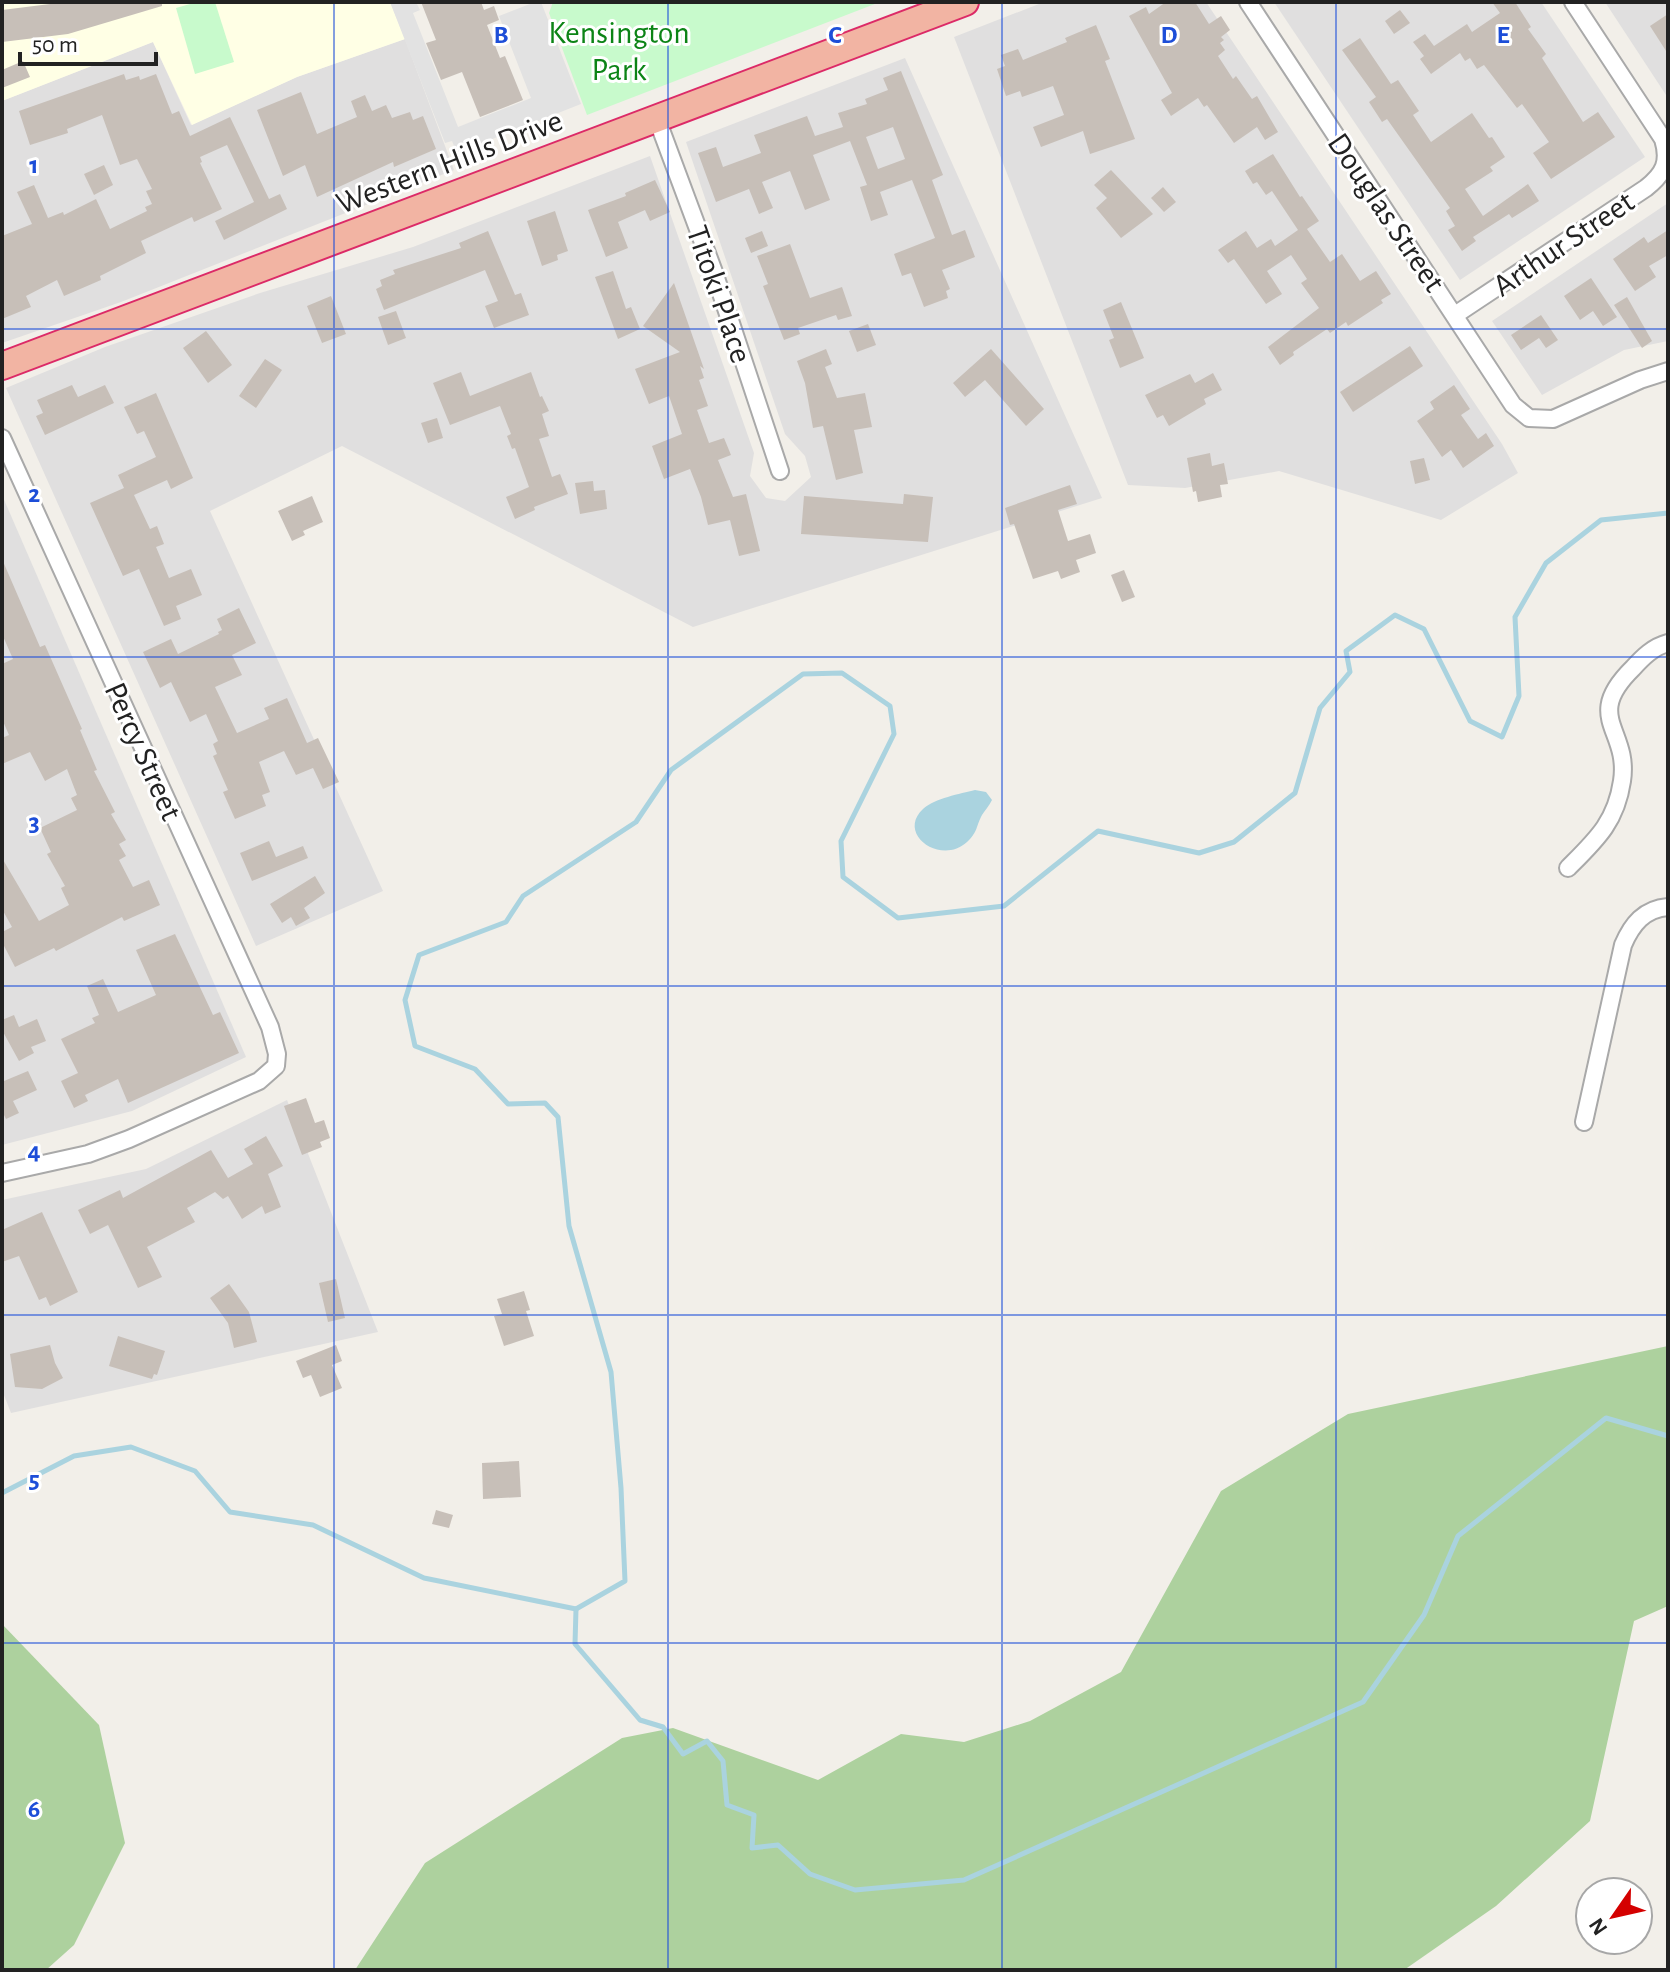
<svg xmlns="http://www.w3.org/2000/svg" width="1670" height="1972" viewBox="0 0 1670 1972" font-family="'Alegreya Sans',sans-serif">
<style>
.residential{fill:#e0dfdf}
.education{fill:#ffffe5}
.forest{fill:#add19e}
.park{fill:#c8facc}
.parking{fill:#e2e2e2}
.water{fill:#aad3df}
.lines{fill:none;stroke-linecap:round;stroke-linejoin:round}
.stream{stroke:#aad3df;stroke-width:5}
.building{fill:#c7bfb8;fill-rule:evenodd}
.minor-casing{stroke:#a9a9a9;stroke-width:20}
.trunk-casing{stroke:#dc2a67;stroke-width:30}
.minor{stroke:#fff;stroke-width:16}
.trunk{stroke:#f2b4a3;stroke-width:26}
.grid{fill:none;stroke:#1d4ed8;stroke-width:2;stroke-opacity:0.55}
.labels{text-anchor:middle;stroke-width:6;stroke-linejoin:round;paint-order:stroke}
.park-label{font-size:32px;fill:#0c8416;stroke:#fff}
.street-label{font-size:32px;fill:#222;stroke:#fff}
.grid-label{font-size:26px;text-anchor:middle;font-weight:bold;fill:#1d4ed8;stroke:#fff;stroke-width:6;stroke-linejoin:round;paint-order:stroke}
</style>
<rect width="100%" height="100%" fill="#f2efe9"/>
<g class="residential">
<polygon points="1044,2 1206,2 1502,444 1518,473 1441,520 1279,471 1185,488 1128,485 954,37"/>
<polygon points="1274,2 1541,2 1645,157 1460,280"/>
<polygon points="1605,2 1668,2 1668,98"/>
<polygon points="405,39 454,170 121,302 2,343 2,101 153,42 191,125 297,77"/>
<polygon points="905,58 1102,498 693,627 342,446 210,511 383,891 256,946 6,388 105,347 260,293 413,247 650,156 754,453 750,476 766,498 785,501 811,477 805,456 785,434 686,142"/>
<polygon points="1668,203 1668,341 1624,350 1542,395 1492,321"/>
<polygon points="2,495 246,1057 132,1111 2,1145"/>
<polygon points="287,1100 378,1332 11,1413 2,1390 2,1200 146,1169"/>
</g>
<polygon class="education" points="2,2 390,2 405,39 297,77 192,125 153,42 2,101"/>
<g class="forest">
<polygon points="1668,1346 1668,1606 1634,1621 1590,1821 1496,1906 1404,1970 355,1970 425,1863 622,1738 673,1728 818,1780 901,1734 964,1742 1030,1721 1121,1672 1221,1491 1348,1414"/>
<polygon points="2,1624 99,1725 125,1843 74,1945 46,1970 2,1970"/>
</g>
<g class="park">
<polygon points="197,2 215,2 234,62 195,74 176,8"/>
<polygon points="553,2 880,2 587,115 549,13"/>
</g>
<polygon class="parking" points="390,2 416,2 420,10 413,13 458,127 531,98 499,16 535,2 541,2 581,104 457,153 452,141 445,143"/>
<path class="water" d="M975,790L986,792L992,800C989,806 985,810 982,815C976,826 978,832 967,842C941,866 896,834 923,809C935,798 960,794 975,790Z"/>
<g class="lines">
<g class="stream">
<polyline points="2,1493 74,1456 131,1447 195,1471 230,1512 313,1525 424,1578 576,1609 625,1581 621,1488 611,1372 569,1226 558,1117 545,1103 508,1104 475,1069 415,1046 405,1000 419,955 506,922 523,896 636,822 671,770 803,674 842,673 890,706 894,734 841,841 843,877 898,918 1004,906 1098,831 1199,853 1234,842 1295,793 1320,708 1350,672 1346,651 1395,615 1424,629 1470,721 1502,737 1519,696 1515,617 1546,563 1601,520 1668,513"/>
<polyline points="576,1609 575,1644 640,1720 663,1727 683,1754 707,1741 723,1761 727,1805 754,1815 752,1848 778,1845 810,1874 855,1890 964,1880 1363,1702 1424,1615 1458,1536 1606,1418 1668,1436"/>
</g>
</g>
<g class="building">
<polygon points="66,2 162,2 162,6 68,34 2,42 2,10"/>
<polygon points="421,2 481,2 484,10 494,6 499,20 487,25 500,58 505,56 523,100 480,117 462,72 441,80 426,43 436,40"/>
<polygon points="1166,2 1195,2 1209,24 1221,16 1230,30 1221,37 1224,40 1220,43 1225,50 1218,56 1233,79 1236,76 1252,99 1257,96 1278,132 1265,140 1257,127 1234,143 1207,105 1204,107 1198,98 1171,116 1161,100 1172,93 1129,16 1146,7 1149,14"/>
<polygon points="1492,2 1515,2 1531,27 1528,29 1546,54 1542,58 1583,122 1598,112 1615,137 1551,179 1533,153 1549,142 1522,104 1517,108 1484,65 1477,69 1470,58 1465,61 1460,53 1431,74 1420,59 1424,56 1413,42 1425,34 1434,46 1467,24 1472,32 1500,13"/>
<polygon points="1400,10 1410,23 1394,34 1385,21"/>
<polygon points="1668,14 1668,54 1650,26"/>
<polygon points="1096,25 1110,59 1105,61 1135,139 1090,154 1083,131 1041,147 1033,127 1064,115 1053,86 1022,97 1020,91 1006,96 997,69 1005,66 1001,55 1018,49 1023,60 1067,42 1065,38"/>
<polygon points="1360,38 1391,84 1398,80 1419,111 1413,115 1431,142 1472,113 1489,138 1492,137 1505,157 1490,167 1493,171 1465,189 1483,216 1528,184 1539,201 1512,218 1509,214 1473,237 1476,241 1462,251 1448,230 1455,226 1446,211 1450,208 1387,119 1382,122 1369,102 1376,97 1342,50"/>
<polygon points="23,61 30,77 2,88 2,70"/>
<path d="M901,71L943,175L932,180L952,235L965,230L975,257L942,270L950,289L946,291L948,298L924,307L911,273L902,276L894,254L935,238L912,180L880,192L888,215L871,221L860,187L867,185L850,141L813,155L830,200L805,210L790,171L762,182L773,208L759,214L749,189L716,202L698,153L716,147L723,167L761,153L754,135L807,116L815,136L843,127L838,113L867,104L865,99L888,90L883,78ZM893,127L905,159L878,169L866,137Z"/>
<polygon points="124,74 126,80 139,76 140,80 156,74 172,114 179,111 190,136 230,117 269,199 280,194 287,209 224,240 215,221 254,202 227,145 200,157 202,162 200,163 222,209 194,222 192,217 141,241 146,253 100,276 101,280 64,296 57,280 26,296 31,307 2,319 2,236 32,224 17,192 34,185 48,218 63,212 64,215 96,199 110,229 147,211 145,207 152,204 146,191 152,189 137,159 120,165 102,115 67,129 68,133 30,145 19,111"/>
<polygon points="301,92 317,134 357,117 351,101 365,95 372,111 386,105 392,118 410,112 413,120 423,116 436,149 394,167 393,162 317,197 305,165 283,176 257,110"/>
<polygon points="1273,154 1300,197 1302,196 1319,221 1307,229 1330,262 1342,254 1360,281 1376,271 1391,294 1381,300 1383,303 1348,326 1346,322 1330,333 1327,329 1293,352 1294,355 1280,365 1268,347 1319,308 1301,283 1307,279 1291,255 1267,271 1282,294 1266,304 1234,259 1228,263 1218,250 1246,231 1257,248 1271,239 1275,246 1298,230 1272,191 1266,195 1257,182 1253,184 1245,171"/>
<polygon points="104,165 113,185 94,195 84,174"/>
<polygon points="1111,170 1153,214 1121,238 1096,208 1107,198 1094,185"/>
<polygon points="655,180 670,212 650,221 645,210 618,222 628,248 606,257 588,210 626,196 625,193"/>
<polygon points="1163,187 1176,202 1164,212 1151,198"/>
<polygon points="555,211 568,251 557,255 558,260 542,266 527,221"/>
<polygon points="1668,230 1668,255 1649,266 1656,277 1635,291 1613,259 1644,237 1648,243"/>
<polygon points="488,231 515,295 521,293 529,315 494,328 485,306 498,301 485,270 384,310 376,289 382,286 380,280 395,274 393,270 461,248 459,243"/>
<polygon points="762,231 768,246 751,253 745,238"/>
<polygon points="790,244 810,298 842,287 852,316 838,320 836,315 798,328 800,334 784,340 763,286 768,284 757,256"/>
<polygon points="613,271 626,309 631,307 640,329 618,339 595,277"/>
<polygon points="1591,278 1617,317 1603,326 1593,311 1580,320 1564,296"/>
<polygon points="674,283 704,369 700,366 704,378 699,380 708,406 697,410 709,443 724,438 731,455 718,460 733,497 746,494 760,551 739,556 730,520 708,525 701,497 690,469 664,479 652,446 682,434 669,396 649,404 635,369 680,352 643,326"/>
<polygon points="331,296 346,334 322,343 307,306"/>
<polygon points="1627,297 1652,341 1642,348 1614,305"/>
<polygon points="1121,302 1144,358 1120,368 1109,340 1114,338 1103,310"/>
<polygon points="396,311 406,338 388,345 378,317"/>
<polygon points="1541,315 1558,340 1546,348 1539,338 1521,350 1511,335"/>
<polygon points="868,324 876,345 857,352 849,331"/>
<polygon points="206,331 232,365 208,383 183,348"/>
<polygon points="1410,346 1423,366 1353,412 1340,392"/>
<polygon points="826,349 832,364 825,367 837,398 865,393 872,427 854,430 863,473 836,480 823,426 813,428 805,383 797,361"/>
<polygon points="991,349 1044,409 1026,426 985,380 965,397 953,383"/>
<polygon points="265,359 282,370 256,408 239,396"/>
<polygon points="461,372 470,396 531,372 540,397 542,396 549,411 542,414 549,436 539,439 552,477 560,474 568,494 534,507 535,510 515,519 506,497 529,487 515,448 512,449 507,436 511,434 500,406 450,425 433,383"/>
<polygon points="1213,373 1222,390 1204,399 1206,404 1169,426 1163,415 1157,418 1145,395 1190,374 1195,383"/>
<polygon points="72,385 78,397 105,385 114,403 45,435 36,416 43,413 37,400"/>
<polygon points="1454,385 1470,409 1461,415 1478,439 1486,433 1494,446 1463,468 1451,450 1442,457 1417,421 1434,409 1430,402"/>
<polygon points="156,393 193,478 171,489 167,480 134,495 150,529 157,526 164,544 156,547 169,578 191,569 202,595 176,606 181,619 164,626 139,569 123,576 90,503 124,488 118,475 156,457 144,431 137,434 124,407"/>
<polygon points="437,418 443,438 428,443 421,423"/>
<polygon points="1210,453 1212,466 1224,463 1228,484 1220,485 1222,497 1198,502 1196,491 1193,492 1187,458"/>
<polygon points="1424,458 1430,480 1415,484 1410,461"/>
<polygon points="593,481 594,491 605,490 607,509 580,514 575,483"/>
<polygon points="1070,485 1077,504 1058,510 1068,541 1090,534 1096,553 1076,560 1080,572 1061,579 1058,571 1033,579 1014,524 1010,525 1005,508"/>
<polygon points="904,494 933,497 928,542 801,534 804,496 903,504"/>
<polygon points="312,496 323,522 303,531 305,535 292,541 278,511"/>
<polygon points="2,559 40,647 45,645 82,729 80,730 97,770 94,771 115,812 111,814 126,840 119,844 126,856 119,860 133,887 149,880 160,905 124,921 122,917 56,951 54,948 15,967 2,942 2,932 12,927 2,909 2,858 39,921 69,905 61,888 65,886 47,854 51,852 40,828 77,810 71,798 77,795 67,769 45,781 30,752 2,764 2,738 9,735 2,719 2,664 13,659 2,634"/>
<polygon points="1124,570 1135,597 1122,602 1111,575"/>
<polygon points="239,608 256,643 232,655 242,675 215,687 237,733 269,719 264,708 287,698 307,743 318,738 339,782 323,789 313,768 296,775 284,751 259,762 270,792 262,795 266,806 235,819 223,792 228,790 213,756 217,754 213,744 218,741 206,714 190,722 171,682 160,688 143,652 171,639 178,654 219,634 218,632 222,630 217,619"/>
<polygon points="269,841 276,857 303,846 308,858 252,881 240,853"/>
<polygon points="315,876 325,893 304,908 310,918 296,926 291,917 282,923 270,904"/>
<polygon points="175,934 213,1015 220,1012 239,1053 128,1103 118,1079 85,1095 88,1101 74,1108 61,1081 78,1073 61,1039 95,1023 92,1018 99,1015 87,986 103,979 118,1012 156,995 136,950"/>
<polygon points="14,1015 19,1027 37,1019 46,1041 31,1047 34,1053 19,1061 2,1030 2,1020"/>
<polygon points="28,1071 37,1090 13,1101 19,1113 6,1119 2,1111 2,1076 4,1081"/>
<polygon points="306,1098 315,1123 324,1120 330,1138 320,1142 322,1147 302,1155 284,1106"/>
<polygon points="266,1136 283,1166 268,1174 281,1207 265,1214 262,1206 242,1219 228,1196 223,1199 215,1192 187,1208 195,1222 147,1247 162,1277 138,1288 108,1225 90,1234 78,1210 120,1190 123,1198 211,1150 228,1178 253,1164 244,1149"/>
<polygon points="42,1212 78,1292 50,1306 46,1297 39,1300 19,1256 2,1262 2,1230"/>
<polygon points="336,1279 345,1318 328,1322 319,1283"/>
<polygon points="229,1284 249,1312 257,1342 234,1348 228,1323 210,1298"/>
<polygon points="524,1291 530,1310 526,1311 534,1336 504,1346 494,1316 502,1314 497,1299"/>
<polygon points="118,1336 165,1351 157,1375 154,1374 152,1379 109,1366"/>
<polygon points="50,1345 55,1363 63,1378 42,1389 15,1387 10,1354"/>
<polygon points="336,1345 342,1361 332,1365 342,1388 320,1397 311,1375 303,1378 296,1361"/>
<polygon points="519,1461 521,1497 483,1499 482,1463"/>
<polygon points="436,1510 453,1515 449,1528 432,1524"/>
</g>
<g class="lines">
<defs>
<g id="minor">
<polyline points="1248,2 1513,405 1529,418 1553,419 1640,380 1668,371"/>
<polyline points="657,119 714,272 780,471"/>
<path d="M1455,315L1646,188C1664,174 1670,162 1663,139L1573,2"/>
<polyline points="2,438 270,1027 277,1054 276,1066 259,1081 129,1139 88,1154 2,1173"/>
<path d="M1568,868C1596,840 1616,822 1622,781C1630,729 1582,718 1633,668C1643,657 1653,647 1668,643"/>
<path d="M1584,1122L1623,945C1632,924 1644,909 1668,907"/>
</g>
<polyline id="trunk" points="2,366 965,2"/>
</defs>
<use href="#minor" class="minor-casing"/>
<use href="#trunk" class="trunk-casing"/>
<use href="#minor" class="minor"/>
<use href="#trunk" class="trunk"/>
</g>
<path class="grid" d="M334,2V1970M668,2V1970M1002,2V1970M1336,2V1970M2,329H1668M2,657H1668M2,986H1668M2,1315H1668M2,1643H1668"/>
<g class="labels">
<g class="park-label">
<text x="619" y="43">Kensington<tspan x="619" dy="37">Park</tspan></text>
</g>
<g class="street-label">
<text transform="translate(449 161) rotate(-21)" y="11">Western Hills Drive</text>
<text transform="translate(1387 212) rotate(56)" y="11">Douglas Street</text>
<text transform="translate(1563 243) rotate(-34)" y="11">Arthur Street</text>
<text transform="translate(720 294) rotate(71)" y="11">Titoki Place</text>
<text transform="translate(144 751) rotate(66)" y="11">Percy Street</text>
</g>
</g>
<g class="grid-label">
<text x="501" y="43">B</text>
<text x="835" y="43">C</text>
<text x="1169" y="43">D</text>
<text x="1503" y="43">E</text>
<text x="34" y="173">1</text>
<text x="34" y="502">2</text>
<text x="34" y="831">3</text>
<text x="34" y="1159">4</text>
<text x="34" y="1488">5</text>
<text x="34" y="1817">6</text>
</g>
<rect width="1670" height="1972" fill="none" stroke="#222222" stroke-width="8"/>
<g transform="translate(1614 1916) rotate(236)"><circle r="38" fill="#ffffff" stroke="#a7a7a7" stroke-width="2"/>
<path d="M0-6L14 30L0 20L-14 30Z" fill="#d40000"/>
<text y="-12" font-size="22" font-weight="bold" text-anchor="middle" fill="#222222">N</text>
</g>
<path d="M20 52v12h136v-12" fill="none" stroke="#222222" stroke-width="4"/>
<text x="32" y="52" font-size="24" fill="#222222" stroke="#ffffff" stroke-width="6" paint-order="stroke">50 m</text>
</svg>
